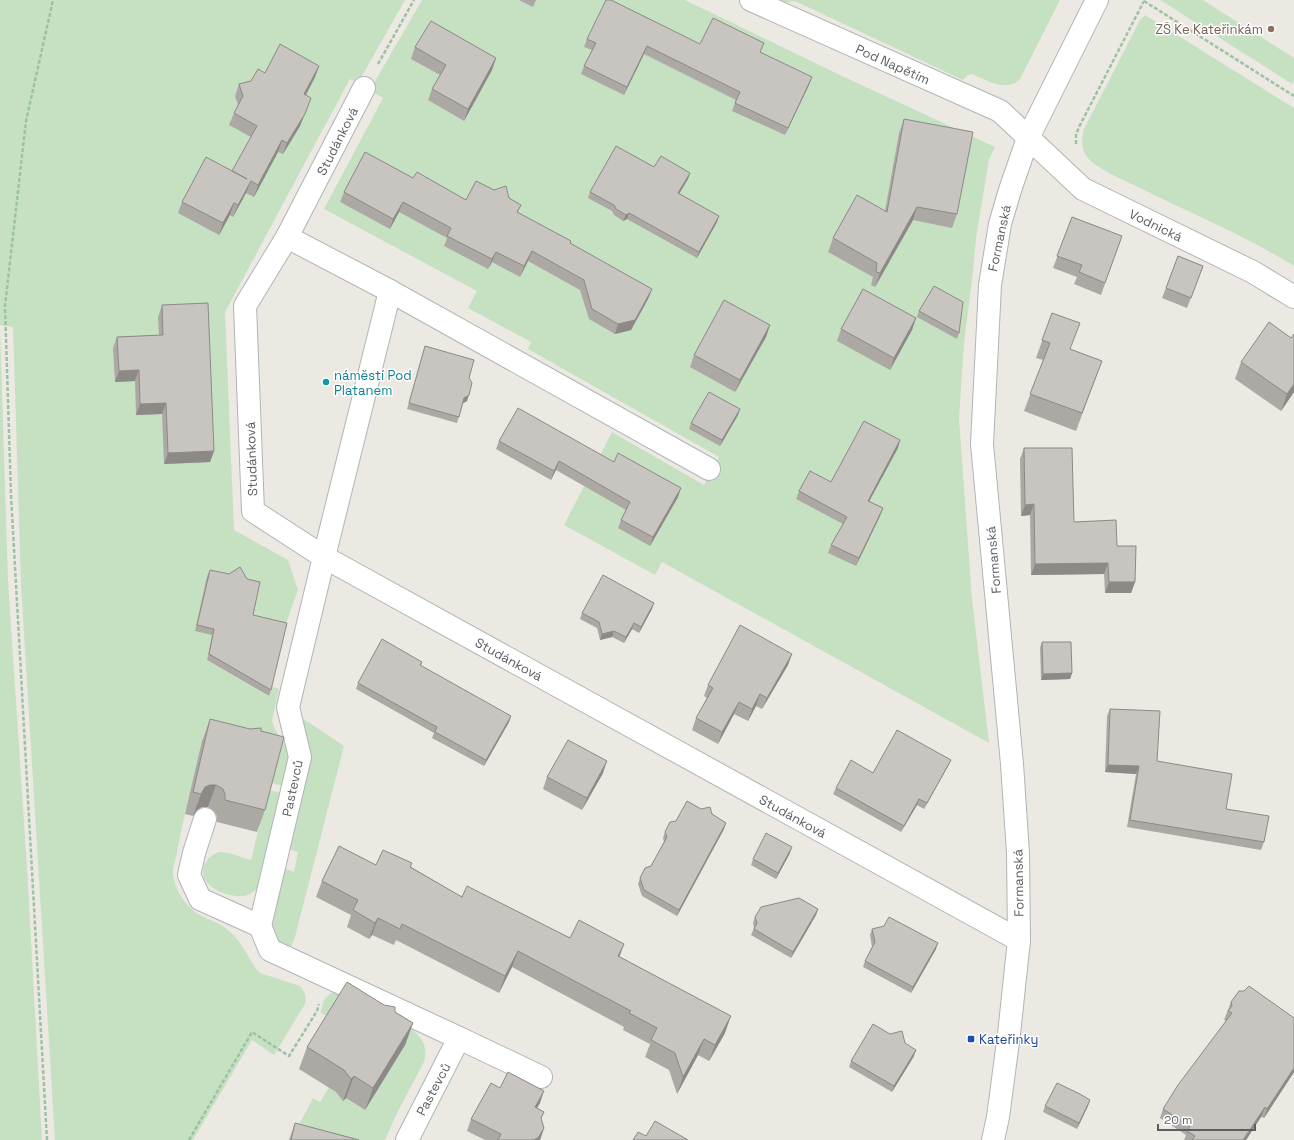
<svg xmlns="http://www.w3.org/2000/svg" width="1294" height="1140" viewBox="0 0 1294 1140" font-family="'Space Grotesk',sans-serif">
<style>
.green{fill:#c5e1c2}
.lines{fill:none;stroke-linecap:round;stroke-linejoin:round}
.minor-casing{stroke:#b0b4b7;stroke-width:24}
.path{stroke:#9cc2a3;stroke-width:2.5;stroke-dasharray:4 2;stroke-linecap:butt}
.minor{stroke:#fff;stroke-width:22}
.wall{fill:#aca9a5}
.shaded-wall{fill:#8c8986}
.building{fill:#c8c4c0;stroke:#8c8986}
.education-dot{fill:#8d6e63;stroke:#fff;stroke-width:1.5}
.culture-dot{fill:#0f9aa8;stroke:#fff;stroke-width:1.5}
.transit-dot{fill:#1a4fb4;stroke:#fff;stroke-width:1.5}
.labels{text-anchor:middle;stroke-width:3;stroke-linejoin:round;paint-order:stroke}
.education-label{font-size:13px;fill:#785e54;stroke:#fff;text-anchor:end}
.street-label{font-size:13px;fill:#5b5f62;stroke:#fff}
.culture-label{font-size:13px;fill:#0d838f;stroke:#fff;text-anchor:start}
.transit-label{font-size:13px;fill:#164399;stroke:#fff;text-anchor:start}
</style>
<rect width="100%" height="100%" fill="#ece9e3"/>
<g class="green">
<path d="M0,0H405L358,83L350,79L225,312L234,530L288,560L298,590L284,629L212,635L207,660L268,696L271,686L279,689L272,721L275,729L290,753L285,786L270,783L275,759L185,814C182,827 179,840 177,853C176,859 173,866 173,871C173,887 184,904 197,913C207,920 220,922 229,931C243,942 248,960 260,973L300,986C305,992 307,997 305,1004L274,1055L252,1040L193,1140H55L21,585L13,327L0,325Z"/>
<polygon points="422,0 685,0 840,75 995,147 989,160 976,238 973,272 964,343 959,418 972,599 989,743 662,562 655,575 564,525 612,432 704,485 719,457 528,349 531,342 468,308 477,291 324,209 383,98 370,90"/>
<path d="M772,0H1060L1020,79C1007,93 986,80 972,74L968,75L963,80L797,2L793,1L781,4Z"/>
<polygon points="1160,0 1203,0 1294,58 1294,81 1292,84"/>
<path d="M1145,15L1294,108V266C1244,235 1190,213 1138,187C1126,181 1099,170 1090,160C1081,151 1081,141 1084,129L1140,20Z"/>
<polygon points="0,329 8,581 27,867 42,1140 0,1140"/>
<polygon points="302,718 344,746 295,937 289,951 279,947 272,929 284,868 294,872 298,852 289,849 310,750 309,743 303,732"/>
<path d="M268,790L282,793L259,887C255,891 250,895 244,896C225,898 190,883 208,859C211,856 216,852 221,852C229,852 243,858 251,860Z"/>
<path d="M334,992L343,994L409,1026C420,1037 429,1044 424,1062L397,1113L385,1140H291L313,1098L320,1102L329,1087L330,1018L321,1013C322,1003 325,995 334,992Z"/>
</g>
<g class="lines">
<defs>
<g id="minor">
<polyline points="751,0 1000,111 1083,189 1253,272 1294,297"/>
<polyline points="364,88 287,237 245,306 253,511 324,557 1019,940"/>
<polyline points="287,237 390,291 709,469"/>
<polyline points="205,819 194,853 189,875 200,899 260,926 270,950 459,1038 407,1140"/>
<polyline points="260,926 300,757 288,707 324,557 390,291"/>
<polyline points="459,1038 541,1077"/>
<polyline points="993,1140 998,1117 1009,1034 1019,940 1018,853 1012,764 982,444 990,285 1000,224 1010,190 1028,138 1097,0"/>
</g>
</defs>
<use href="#minor" class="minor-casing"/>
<g class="path">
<polyline points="1144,1 1294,96"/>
<polyline points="378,64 414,0"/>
<polyline points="1076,144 1076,135 1079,127 1144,1"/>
<polyline points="47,1140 11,495 5,306 26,121 53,0"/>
<polyline points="189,1140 252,1032 289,1056 317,1011 319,1004"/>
</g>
<use href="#minor" class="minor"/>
</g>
<g class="wall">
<polygon points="519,0 536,0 533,7"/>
<polygon points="587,39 700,44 761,52 809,85 785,135 732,111 736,100 644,54 624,95 581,74 584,66 592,50 584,47"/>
<polygon points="415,47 496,58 492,70 464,121 428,100 432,89 440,75 411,59"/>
<polygon points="319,66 315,77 306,95 311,98 300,126 283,154 278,152 254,197 246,193 233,217 230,215 219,235 178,213 182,202 232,171 251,137 229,125 234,113 238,105 235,96 239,84 251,81 265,73"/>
<polygon points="904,119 957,214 952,228 913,220 875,287 871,285 873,277 828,252 833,238 885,211 899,133"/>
<polygon points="654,167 690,173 688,179 679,194 717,222 697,258 627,219 623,221 614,215 612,211 588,198 590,192"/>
<polygon points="413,178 466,200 509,198 521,205 518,212 570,244 652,289 648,299 631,330 615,334 589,319 580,290 528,261 520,277 492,262 488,269 444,246 447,238 399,212 390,229 340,202 344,192"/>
<polygon points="1072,217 1122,236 1101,295 1074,284 1077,277 1053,268"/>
<polygon points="1178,256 1203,266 1187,308 1162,298"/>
<polygon points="162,305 214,451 210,462 164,464 162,414 136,415 135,381 115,382 113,348 117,337 159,335 158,317"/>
<polygon points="919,311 959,333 957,339 917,317"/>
<polygon points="1052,313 1070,349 1102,361 1076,431 1024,411 1043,360 1036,358"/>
<polygon points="916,318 912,330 890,370 837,341 841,329"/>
<polygon points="770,325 766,337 735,392 690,367 694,355"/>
<polygon points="425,346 469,378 467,401 463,403 457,423 407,409"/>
<polygon points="1241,362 1294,392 1281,411 1235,379"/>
<polygon points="740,409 738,415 720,446 689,429 691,423"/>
<polygon points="499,441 614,462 678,497 650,546 618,528 621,520 626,510 556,470 551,480 496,449"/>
<polygon points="898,448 869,501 883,508 880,516 856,566 828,553 831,545 843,524 796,499 799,491 831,482"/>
<polygon points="1024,448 1074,522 1117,546 1135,582 1131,593 1105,593 1104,574 1031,575 1030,515 1021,516 1020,459"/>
<polygon points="210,570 253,615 271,690 269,696 207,660 212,635 195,631 207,576"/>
<polygon points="652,609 639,633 632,629 624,643 612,637 600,640 597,628 580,619 582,613"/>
<polygon points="1042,642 1072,673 1070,679 1041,680 1040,648"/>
<polygon points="792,654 788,665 762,709 756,706 748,721 734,714 718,744 692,730 696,718 707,698 704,696 708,685"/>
<polygon points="422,662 421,666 509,722 484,766 432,738 434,733 356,689 358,683"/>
<polygon points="1110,709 1157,761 1226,809 1264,842 1261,850 1127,827 1136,774 1105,772 1107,716"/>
<polygon points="210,719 265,810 257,832 217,822 217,816 214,811 208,807 202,807 197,810 193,816 185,814 202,741"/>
<polygon points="951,760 948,766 924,809 917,805 901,832 833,794 836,788 873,773"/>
<polygon points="603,773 582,810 543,789 547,777"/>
<polygon points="712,814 724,829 677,916 642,896 638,884 640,878 651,866 664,842 663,838 665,832"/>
<polygon points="790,853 776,879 751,865 753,859"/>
<polygon points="376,865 411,867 462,897 620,957 725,1033 709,1061 698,1055 677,1094 669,1070 645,1057 650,1044 623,1030 624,1027 512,967 499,993 396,940 394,945 372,935 369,939 347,927 351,915 316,897 322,881"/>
<polygon points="818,909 816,915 791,958 751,935 754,928 753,923 755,917"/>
<polygon points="872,929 936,949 911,993 863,967 865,961 872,947 870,935"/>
<polygon points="1231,1002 1294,1072 1264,1118 1261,1117 1246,1140 1184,1140 1186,1135 1160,1118 1163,1109 1226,1021 1224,1020"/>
<polygon points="395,1012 413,1023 405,1045 365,1110 346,1098 343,1101 336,1092 299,1069 307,1047"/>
<polygon points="905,1043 914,1056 892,1092 849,1067 851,1061"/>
<polygon points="500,1088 540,1103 537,1108 544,1112 541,1119 544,1128 540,1140 485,1140 467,1131 471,1119"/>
<polygon points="1045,1106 1088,1106 1077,1129 1043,1112"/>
<polygon points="295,1123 359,1140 289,1140"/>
</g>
<g class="shaded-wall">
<polygon points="647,46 644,54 624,95 627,87"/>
<polygon points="496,58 492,70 464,121 468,109"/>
<polygon points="319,66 315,77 300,106 304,94"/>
<polygon points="812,77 809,85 785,135 788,128"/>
<polygon points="311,98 300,126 283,154 287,143"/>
<polygon points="282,140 278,152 254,197 258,185"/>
<polygon points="690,173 688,179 676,199 678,193"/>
<polygon points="251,181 246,193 233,217 238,205"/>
<polygon points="403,202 399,212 390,229 393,219"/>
<polygon points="234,203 230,215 219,235 223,223"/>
<polygon points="917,207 913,220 875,287 880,273"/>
<polygon points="629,213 627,219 623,221 626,215"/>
<polygon points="719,216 717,222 697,258 699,252"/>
<polygon points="532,251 528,261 520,277 524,266"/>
<polygon points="496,252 492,262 488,269 492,259"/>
<polygon points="652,289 648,299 631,330 615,334 618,324"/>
<polygon points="916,318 912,330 890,370 894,358"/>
<polygon points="770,325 766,337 735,392 740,380"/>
<polygon points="139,370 135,381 115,382 119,371"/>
<polygon points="1294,384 1294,392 1281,411 1287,394"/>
<polygon points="469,395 467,401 462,404 464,398"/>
<polygon points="166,403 162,414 136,415 140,404"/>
<polygon points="740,409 738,415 720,446 722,440"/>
<polygon points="900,440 898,448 865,509 868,501"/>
<polygon points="214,451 210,462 164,464 168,453"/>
<polygon points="559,461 556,470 551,480 554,471"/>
<polygon points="681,488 678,497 650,546 653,537"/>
<polygon points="1034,504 1030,515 1021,516 1025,505"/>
<polygon points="883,508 880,516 856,566 859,558"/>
<polygon points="1108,563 1104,574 1031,575 1035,564"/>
<polygon points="1109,582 1135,582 1131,593 1105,593"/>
<polygon points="654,603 652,609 639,633 641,627"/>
<polygon points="634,623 632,629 624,643 626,637"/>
<polygon points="614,631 612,637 600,640 602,634"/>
<polygon points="792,654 788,665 762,709 767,698"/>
<polygon points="1072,673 1070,679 1041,680 1043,674"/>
<polygon points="760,694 756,706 748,721 752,709"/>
<polygon points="739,702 734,714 718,744 722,732"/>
<polygon points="511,716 509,722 484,766 486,760"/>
<polygon points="951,760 948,766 924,809 927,803"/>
<polygon points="607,761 603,773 582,810 587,798"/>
<polygon points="1108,765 1139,766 1136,774 1105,772"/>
<polygon points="210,785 216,785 208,807 202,807 197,810 193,816 201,794 205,787"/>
<polygon points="919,799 917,805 901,832 904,826"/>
<polygon points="726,823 724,829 677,916 679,910"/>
<polygon points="792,847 790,853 776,879 778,873"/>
<polygon points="818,909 816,915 791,958 793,952"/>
<polygon points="378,918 372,935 369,939 375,923"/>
<polygon points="938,943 936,949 911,993 913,987"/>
<polygon points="624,944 618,961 618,956"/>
<polygon points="518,951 512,967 499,993 505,976"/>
<polygon points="731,1016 725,1033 709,1061 715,1045"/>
<polygon points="413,1023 405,1045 365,1110 373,1088"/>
<polygon points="704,1039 698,1055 677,1094 683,1077"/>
<polygon points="916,1050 914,1056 892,1092 894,1086"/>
<polygon points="1294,1068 1294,1072 1264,1118 1267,1109"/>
<polygon points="354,1076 346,1098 343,1101 351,1079"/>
<polygon points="544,1091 540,1103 531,1118 535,1107"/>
<polygon points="1090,1100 1088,1106 1077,1129 1079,1123"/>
<polygon points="1265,1107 1261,1117 1246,1140 1243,1140"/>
<polygon points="544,1128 540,1140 533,1140"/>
</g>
<g class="building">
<polygon points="606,0 611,0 700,44 713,18 764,43 760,52 812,77 788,128 735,103 740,92 647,46 627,87 584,66 596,43 587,39"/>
<polygon points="431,21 496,58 468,109 432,89 446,65 415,47"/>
<polygon points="280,44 319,66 304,94 311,98 305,114 287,143 282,140 258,185 251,181 238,205 234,203 223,223 182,202 206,157 247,179 232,171 257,126 234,113 243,96 239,84 251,81 258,69 265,73"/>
<polygon points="904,119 973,132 957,214 917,207 880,273 876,272 877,263 833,238 857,195 887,212"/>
<polygon points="616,146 654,167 661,156 690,173 678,193 719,216 699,252 629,213 626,215 616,209 614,205 590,192"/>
<polygon points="365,152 413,178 417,172 466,200 476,181 494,190 506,186 509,198 521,205 517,212 571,241 570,243 652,289 635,320 618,324 592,309 584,280 532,251 524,266 496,252 492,259 447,236 451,228 403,202 393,219 344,192"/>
<polygon points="1072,217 1122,236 1105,283 1079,272 1082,265 1057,256"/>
<polygon points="1178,256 1203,266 1191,298 1166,288"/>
<polygon points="934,286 963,302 959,333 919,311"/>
<polygon points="863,289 916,318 894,358 841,329"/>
<polygon points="724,300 770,325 740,380 694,355"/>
<polygon points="208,303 214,451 168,453 166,403 140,404 139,370 119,371 117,337 163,335 162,305"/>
<polygon points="1052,313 1080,323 1070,349 1102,361 1082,413 1030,394 1050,343 1042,340"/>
<polygon points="1269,322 1291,338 1294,334 1294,384 1287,394 1241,362"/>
<polygon points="425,346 474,360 469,378 472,383 469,395 464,398 459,417 409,403"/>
<polygon points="709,392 740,409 722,440 691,423"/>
<polygon points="518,408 614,462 618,453 681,488 653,537 621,520 630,502 559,461 554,471 499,441"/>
<polygon points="864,421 900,440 868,501 883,508 859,558 831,545 847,517 799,491 810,471 831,482"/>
<polygon points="1024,448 1072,448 1074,522 1116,520 1117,546 1136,546 1135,582 1109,582 1108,563 1035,564 1034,504 1025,505"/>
<polygon points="240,567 247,579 260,582 253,615 287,623 271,690 209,654 214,629 197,625 210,570 229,574"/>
<polygon points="603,575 654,603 641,627 634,623 626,637 614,631 602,634 599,622 582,613"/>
<polygon points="740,625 792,654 767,698 760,694 752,709 739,702 722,732 696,718 713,688 708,685"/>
<polygon points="382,639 422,662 420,665 511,716 486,760 435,732 437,727 358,683"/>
<polygon points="1042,642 1071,642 1072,673 1043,674"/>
<polygon points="1110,709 1160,711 1157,761 1232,774 1226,809 1269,816 1264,842 1130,820 1139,766 1108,765"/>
<polygon points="210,719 250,729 261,728 261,731 284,737 265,810 225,800 225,794 223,789 216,785 210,785 205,787 201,794 193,792"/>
<polygon points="897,730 951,760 927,803 919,799 904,826 836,788 851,760 873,773"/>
<polygon points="568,740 607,761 587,798 547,777"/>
<polygon points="687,801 701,809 710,807 712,814 726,823 679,910 644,890 640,878 645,868 651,866 667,837 665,832 670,822 676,821"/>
<polygon points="766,833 792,847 778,873 753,859"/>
<polygon points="339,846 376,865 383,850 412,863 410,867 462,897 467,886 570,938 579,920 624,944 618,956 731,1016 715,1045 704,1039 683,1077 675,1053 651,1040 657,1028 629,1013 631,1011 518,951 505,976 402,924 400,929 378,918 375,923 353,910 358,900 322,881"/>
<polygon points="799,898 818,909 793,952 754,929 757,923 755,917 761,907"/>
<polygon points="889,917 938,943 913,987 865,961 875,942 872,929 884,926"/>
<polygon points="347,982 384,1005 395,1007 395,1012 413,1023 373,1088 354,1076 351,1079 344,1070 307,1047"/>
<polygon points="1249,986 1294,1018 1294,1068 1267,1109 1265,1107 1243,1140 1192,1140 1195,1136 1187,1131 1190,1126 1163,1109 1178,1085 1232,1013 1228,1011 1232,1006 1231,1002 1239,991 1244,991"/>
<polygon points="873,1024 890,1034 902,1031 905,1043 916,1050 894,1086 851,1061"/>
<polygon points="508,1072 544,1091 535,1107 544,1112 541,1118 544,1128 538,1138 533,1140 498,1140 501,1134 471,1119 491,1083 500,1088"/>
<polygon points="1057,1083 1080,1094 1090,1100 1079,1123 1045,1106"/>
<polygon points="655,1121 688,1140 633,1140 638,1132 646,1136"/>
<polygon points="295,1123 359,1140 291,1140"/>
</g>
<circle class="education-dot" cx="1271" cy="29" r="4"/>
<circle class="culture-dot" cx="326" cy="382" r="4"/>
<rect class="transit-dot" x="967" y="1035" width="8" height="8" rx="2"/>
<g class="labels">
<g class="education-label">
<text x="1263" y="34">ZŠ Ke Kateřinkám</text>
</g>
<g class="street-label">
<text transform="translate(893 64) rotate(24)" y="5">Pod Napětím</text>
<text transform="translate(337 141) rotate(-63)" y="5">Studánková</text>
<text transform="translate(1156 225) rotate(26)" y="5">Vodnická</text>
<text transform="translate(999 238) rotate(-78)" y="5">Formanská</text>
<text transform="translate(251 459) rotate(-92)" y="5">Studánková</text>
<text transform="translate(993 560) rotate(-95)" y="5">Formanská</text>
<text transform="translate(509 659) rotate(29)" y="5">Studánková</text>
<text transform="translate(292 788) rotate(-78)" y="5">Pastevců</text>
<text transform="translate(793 816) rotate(29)" y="5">Studánková</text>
<text transform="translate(1018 883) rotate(-91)" y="5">Formanská</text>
<text transform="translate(433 1089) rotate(-62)" y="5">Pastevců</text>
</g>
<g class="culture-label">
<text x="334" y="380">náměstí Pod<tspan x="334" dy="15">Platanem</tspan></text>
</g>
<g class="transit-label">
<text x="979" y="1044">Kateřinky</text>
</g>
</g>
<path d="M1158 1124v6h97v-6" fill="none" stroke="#5b5f62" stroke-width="2"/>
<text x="1164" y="1124" font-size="12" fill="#5b5f62" stroke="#ffffff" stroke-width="3" paint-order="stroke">20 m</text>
</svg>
